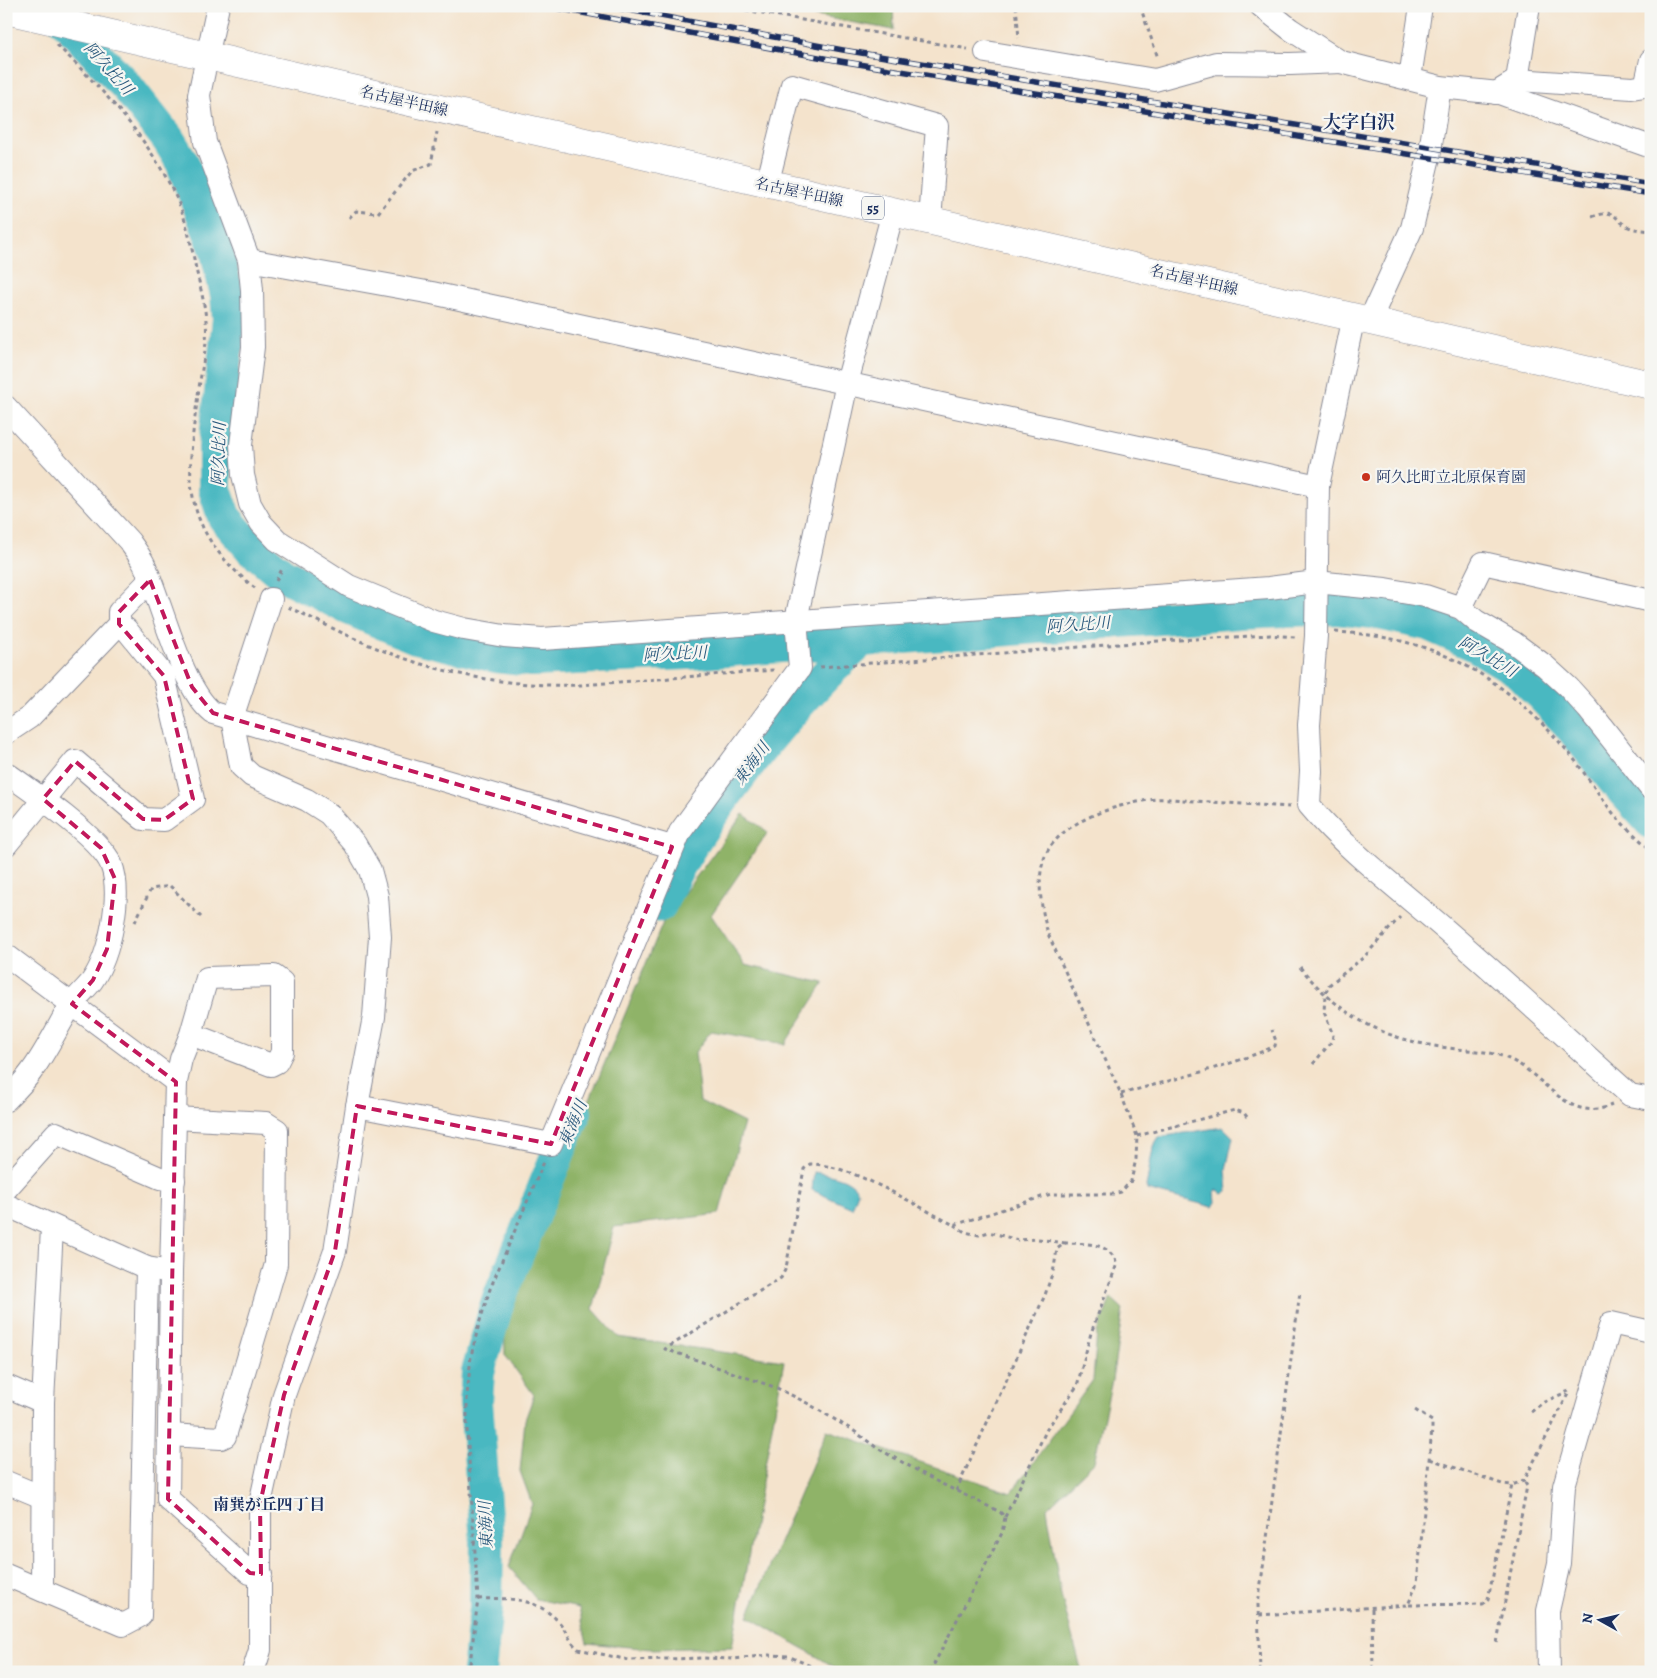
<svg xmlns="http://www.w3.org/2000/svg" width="1657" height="1678" viewBox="0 0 1657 1678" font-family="Alegreya,'Noto Serif JP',serif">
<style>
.forest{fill:#8fb368;stroke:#557163}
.water{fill:#49b8c1;stroke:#327490}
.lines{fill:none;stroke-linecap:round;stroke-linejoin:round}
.river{stroke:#49b8c1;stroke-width:34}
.minor-casing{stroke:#888995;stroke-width:24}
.major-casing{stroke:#888995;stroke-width:29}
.path{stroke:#888995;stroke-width:3;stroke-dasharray:4 4;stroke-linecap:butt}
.minor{stroke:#fff;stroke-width:22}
.major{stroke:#fff;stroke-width:28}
.rail-casing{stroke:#1b2f5e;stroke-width:5.5}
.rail{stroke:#f6f6f2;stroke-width:4;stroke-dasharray:11;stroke-linecap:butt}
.marked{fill:none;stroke:#c2185b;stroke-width:4;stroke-dasharray:10 6;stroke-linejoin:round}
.poi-dot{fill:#c8321e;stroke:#f6f6f2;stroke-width:2}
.labels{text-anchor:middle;stroke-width:4.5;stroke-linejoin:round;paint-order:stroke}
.shield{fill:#f6f6f2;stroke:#5d6b8a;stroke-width:1}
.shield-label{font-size:14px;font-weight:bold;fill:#1b2f5e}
.street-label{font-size:15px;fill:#1b2f5e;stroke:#f6f6f2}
.poi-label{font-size:15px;fill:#1b2f5e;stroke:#f6f6f2;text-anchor:start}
.water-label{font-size:16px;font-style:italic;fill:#29587c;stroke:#f6f6f2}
.neighbourhood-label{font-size:16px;font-weight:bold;fill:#1b2f5e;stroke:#f6f6f2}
.quarter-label{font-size:18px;font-weight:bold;fill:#1b2f5e;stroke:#f6f6f2}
</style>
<rect width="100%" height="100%" fill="#f6f6f2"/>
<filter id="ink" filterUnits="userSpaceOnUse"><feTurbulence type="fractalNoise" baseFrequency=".02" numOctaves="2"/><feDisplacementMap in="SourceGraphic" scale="10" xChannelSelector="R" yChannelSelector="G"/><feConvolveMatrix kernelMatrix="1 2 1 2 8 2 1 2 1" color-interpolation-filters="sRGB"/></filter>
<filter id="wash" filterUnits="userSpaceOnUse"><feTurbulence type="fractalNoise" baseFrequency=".0096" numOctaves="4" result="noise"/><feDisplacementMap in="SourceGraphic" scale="20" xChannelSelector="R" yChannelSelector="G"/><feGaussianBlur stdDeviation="1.12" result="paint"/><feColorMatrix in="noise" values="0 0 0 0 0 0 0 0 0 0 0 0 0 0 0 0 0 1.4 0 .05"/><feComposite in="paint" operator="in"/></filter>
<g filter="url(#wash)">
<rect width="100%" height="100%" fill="#f4e3cc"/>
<g class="forest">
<polygon points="760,6 893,6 894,30"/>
<polygon points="743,814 768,832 711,915 745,965 824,983 785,1044 711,1031 695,1052 700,1101 744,1123 719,1214 614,1227 593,1309 618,1337 784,1361 732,1647 651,1649 587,1643 579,1608 536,1599 509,1567 532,1504 520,1471 525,1420 534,1395 505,1355 504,1306 664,920"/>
<polygon points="1111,1298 1123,1309 1112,1380 1094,1462 1047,1508 1061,1595 1082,1672 843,1672 748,1616 827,1430 1011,1493 1093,1380 1097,1332"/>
</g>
<g class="water">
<path d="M1223,1127L1233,1137L1226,1170L1228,1191L1223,1194L1218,1190L1215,1191L1216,1202L1213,1207L1147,1190L1146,1186C1150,1171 1150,1148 1159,1137Z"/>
<path d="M814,1172C829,1175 851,1177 858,1192L852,1208L812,1190Z"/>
</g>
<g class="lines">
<g class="river">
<polyline points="55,10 128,88 168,139 182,162 216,248 227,295 229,319 215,447 215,489 224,517 251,548 282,574 346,607 416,637 496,656 532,660 687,653 1240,612 1337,608 1374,612 1428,624 1475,645 1518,671 1568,723 1617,784 1651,822"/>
<path d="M660,905C678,861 704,824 733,785C769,736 808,690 853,649L858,641"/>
<polyline points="479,1672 486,1608 487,1541 476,1402 478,1372 498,1301 575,1112"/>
</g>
</g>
</g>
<g filter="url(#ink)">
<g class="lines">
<defs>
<g id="minor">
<polyline points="218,6 199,95 205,142 249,260 252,290 253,347 241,445 243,475 250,504 261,523 277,540 349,586 434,621 464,629 504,636 542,639 1269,588 1316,582 1385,589 1425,596 1461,608 1476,621 1514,643 1545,666 1568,687 1588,709 1651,789"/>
<polyline points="1261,6 1290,29 1341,62 1440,87 1499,93 1651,147"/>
<polyline points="986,52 1155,80 1216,63 1290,64 1341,62"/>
<polyline points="1410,78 1421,6"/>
<polyline points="1517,80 1529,6"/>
<polyline points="1647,86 1647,78 1651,60"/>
<polyline points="1496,93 1517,80 1632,88 1651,85"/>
<polyline points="767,185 792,85 937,126 930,221"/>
<polyline points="249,260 432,293 1318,486"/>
<path d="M1354,316L1318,486L1316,636L1309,725L1311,771L1309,805C1348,852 1400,890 1446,930C1508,984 1569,1040 1630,1095L1651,1099"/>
<polyline points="1369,322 1412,228 1429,157 1440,87"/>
<path d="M6,407L129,541C134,548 140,556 144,564C162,603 181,688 213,713L672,847"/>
<polyline points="1461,608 1483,563 1651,601"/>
<polyline points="6,733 30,717 119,624 119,612 150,580"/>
<path d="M6,773C32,791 100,838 111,864C123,894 110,955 92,981C85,990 76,997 70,1007C57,1028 46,1052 31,1072C24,1082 15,1091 6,1100"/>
<polyline points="6,845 75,761 143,819 164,820 193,799 164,676 126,629 119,624"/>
<polyline points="6,955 176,1082"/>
<polyline points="357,1106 551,1144 680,832 800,668 796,620 847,383 893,212"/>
<polyline points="6,1189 56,1133 160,1178 174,1180"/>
<polyline points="6,1205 147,1268 171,1272 176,1082 181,1059 191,1034 271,1065 277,1062 282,1052 282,982 274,976 207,978 191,1034"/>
<polyline points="171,1272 168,1499 250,1573 261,1574"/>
<polyline points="6,1386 43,1402"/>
<polyline points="169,1435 221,1438 225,1436 276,1264 277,1130 266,1123 175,1118"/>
<polyline points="6,1482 42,1497"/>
<polyline points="6,1575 123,1625 140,1616 147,1268"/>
<polyline points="42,1590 43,1402 52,1228"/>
<polyline points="253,1672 260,1650 260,1504 284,1395 335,1251 357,1106 374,1017 380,937 377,896 370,870 355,844 329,814 307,800 252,776 241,766 232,718 271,599"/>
<polyline points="1549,1672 1548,1611 1559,1563 1564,1486 1611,1323 1651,1332"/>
</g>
<polyline id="major" points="6,10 1651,385"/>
</defs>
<use href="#minor" class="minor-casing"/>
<use href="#major" class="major-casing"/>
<g class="path">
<polyline points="722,6 968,49"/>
<polyline points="1016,6 1019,38"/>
<polyline points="1140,6 1158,58"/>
<path d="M57,45C102,89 147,136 174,193C186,216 191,244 196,269C200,286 205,304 206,321C208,341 203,362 200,381C187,474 175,524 256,589"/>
<path d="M1592,217C1620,207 1611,220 1631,228C1636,230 1645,230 1651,231"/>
<polyline points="349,218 356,211 378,213 412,171 431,164 437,132"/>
<polyline points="276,581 283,567"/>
<path d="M288,607C323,623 358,642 395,655C454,677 518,687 581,685L774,670"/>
<path d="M1335,632C1439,637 1504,677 1570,754C1585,773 1598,794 1613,813C1624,826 1638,838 1651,850"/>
<polyline points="820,667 1159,641 1270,635 1295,637"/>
<polyline points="135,922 151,889 170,886 201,917"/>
<path d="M1300,967C1341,1017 1384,1040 1448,1048C1470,1051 1491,1050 1511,1060C1547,1077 1567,1124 1612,1105"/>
<polyline points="1313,1064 1332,1041 1333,1035 1324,1012 1325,995 1329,985 1364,957 1400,917"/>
<path d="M1121,1094C1173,1079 1226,1068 1275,1046L1276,1041L1272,1030"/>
<polyline points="1137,1136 1235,1110 1244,1113 1247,1117"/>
<polyline points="954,1225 965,1232 979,1235 989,1232 1018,1240 1038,1239 1065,1243 1057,1249 1054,1268 1045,1295 956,1491"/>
<polyline points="1531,1412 1544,1402 1569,1391"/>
<polyline points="1430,1459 1502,1484 1512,1485 1524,1481 1568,1394"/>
<path d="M1005,1517L1047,1429L1077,1386L1091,1333L1117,1264C1109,1241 1085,1244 1065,1243"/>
<path d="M478,1599C506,1598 533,1597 555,1618C565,1626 568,1640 578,1649L629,1660L704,1658L734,1659L769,1655L788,1656L824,1672"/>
<polyline points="1409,1605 1483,1604 1488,1599 1512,1485"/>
<polyline points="1372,1609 1373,1672"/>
<polyline points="1259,1615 1408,1605 1417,1583 1432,1429 1432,1421 1415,1410"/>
<polyline points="1497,1643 1527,1486 1524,1481"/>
<polyline points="469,1672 478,1599 467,1429 467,1396 471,1356 479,1324 490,1289 544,1162"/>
<path d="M930,1672L1002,1533L1005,1517L1000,1512L936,1481L877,1448L854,1431L807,1403L777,1388L665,1349L781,1278L786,1268L804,1169L810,1164C851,1164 916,1206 954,1225L1051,1194H1114L1121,1192L1131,1181L1136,1159L1137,1136L1121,1094L1048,934C1042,912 1036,881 1044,859C1057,822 1114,805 1149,800C1164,797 1180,800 1195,801C1227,803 1258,805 1290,807"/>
<polyline points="1260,1672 1258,1605 1300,1292"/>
</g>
<use href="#minor" class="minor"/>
<use href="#major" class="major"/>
<defs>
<g id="rail">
<polyline points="545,6 840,61 1651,194"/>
<polyline points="607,6 843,50 1651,184"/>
</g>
</defs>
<use href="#rail" class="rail-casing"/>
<use href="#rail" class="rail"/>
</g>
</g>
<path class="marked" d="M150,580L192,687L213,713L672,847L551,1144L357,1106L335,1251L284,1395L260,1504L261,1574L250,1573L168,1499L176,1082L72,1004L93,980L107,949L115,879L101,848L43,799L75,761L143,819L164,820L193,799L164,676L119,624V612Z"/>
<circle class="poi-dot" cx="1366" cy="477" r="5"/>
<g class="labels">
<rect class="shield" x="862" y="196.5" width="22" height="23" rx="4"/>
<g class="shield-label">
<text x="873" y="213">55</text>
</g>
<g class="street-label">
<text transform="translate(404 101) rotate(13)" y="5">名古屋半田線</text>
<text transform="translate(799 192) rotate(12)" y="5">名古屋半田線</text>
<text transform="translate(1194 280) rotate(13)" y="5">名古屋半田線</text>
</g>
<g class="poi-label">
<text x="1376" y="482">阿久比町立北原保育園</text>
</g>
<g class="water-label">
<text transform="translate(109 68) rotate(48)" y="6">阿久比川</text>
<text transform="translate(218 454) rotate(-88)" y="6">阿久比川</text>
<text transform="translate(1078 624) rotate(-4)" y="6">阿久比川</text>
<text transform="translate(675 653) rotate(-3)" y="6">阿久比川</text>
<text transform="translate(1488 656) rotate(30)" y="6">阿久比川</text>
<text transform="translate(751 763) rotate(-53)" y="6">東海川</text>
<text transform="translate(572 1123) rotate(-67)" y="6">東海川</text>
<text transform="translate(485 1525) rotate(-93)" y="6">東海川</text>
</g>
<g class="neighbourhood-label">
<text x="269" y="1510">南巽が丘四丁目</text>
</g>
<g class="quarter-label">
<text x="1359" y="128">大字白沢</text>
</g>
</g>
<rect width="1657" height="1678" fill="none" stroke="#f6f6f2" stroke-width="25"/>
<g transform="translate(1600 1620) rotate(278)" stroke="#f6f6f2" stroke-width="4" paint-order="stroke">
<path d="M0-4L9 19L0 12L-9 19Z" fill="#1b2f5e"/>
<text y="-8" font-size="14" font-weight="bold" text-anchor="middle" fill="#1b2f5e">N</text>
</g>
</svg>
